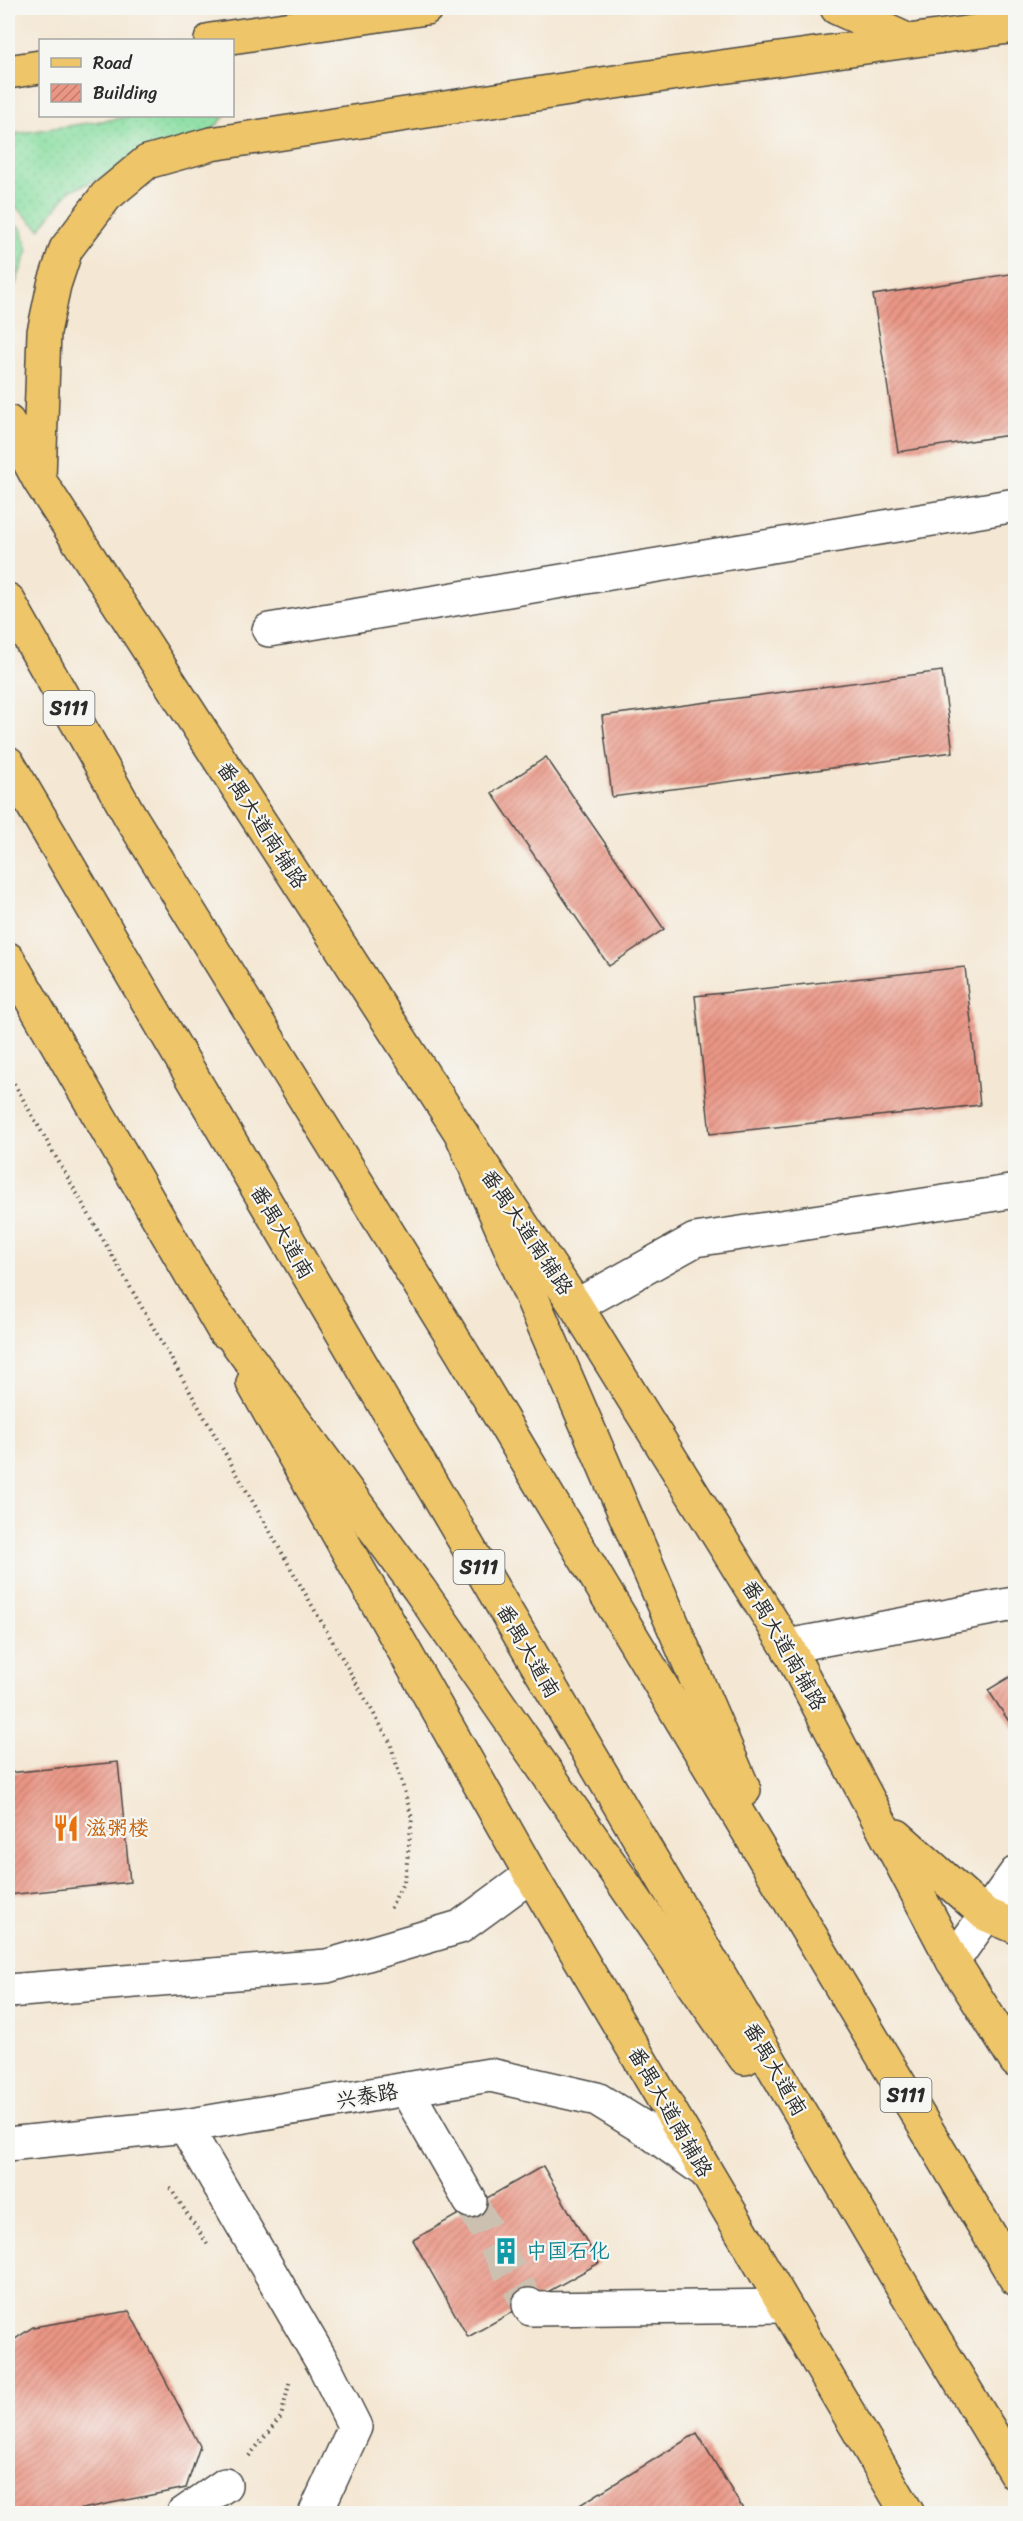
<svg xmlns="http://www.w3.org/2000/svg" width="1023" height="2521" viewBox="0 0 1023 2521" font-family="Sriracha,'LXGW WenKai TC',sans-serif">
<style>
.grass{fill:url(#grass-dots);stroke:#5a8466;stroke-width:1.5}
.building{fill:url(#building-hatch)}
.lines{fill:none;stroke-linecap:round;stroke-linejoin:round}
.minor-tunnel{stroke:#ccc1b1;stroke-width:33;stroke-dasharray:33 16;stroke-linecap:butt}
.minor-casing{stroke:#494744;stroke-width:36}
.major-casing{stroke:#494744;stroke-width:36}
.highway-casing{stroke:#494744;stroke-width:36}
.path{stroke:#494744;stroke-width:4;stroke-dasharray:1.5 4.5;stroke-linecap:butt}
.minor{stroke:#fff;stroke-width:33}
.major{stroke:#eec569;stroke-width:33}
.highway{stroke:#eec569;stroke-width:33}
.labels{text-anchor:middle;stroke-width:4.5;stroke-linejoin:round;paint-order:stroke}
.shield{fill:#f6f6f2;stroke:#686867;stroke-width:1.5}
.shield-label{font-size:20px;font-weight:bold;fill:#2b2b2b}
.street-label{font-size:21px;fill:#2b2b2b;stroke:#f6f6f2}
.food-label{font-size:21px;fill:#c56008;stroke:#f6f6f2;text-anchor:start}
.culture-label{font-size:21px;fill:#0d838f;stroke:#f6f6f2;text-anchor:start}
</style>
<defs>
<pattern id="grass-dots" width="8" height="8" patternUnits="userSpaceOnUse" patternTransform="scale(1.5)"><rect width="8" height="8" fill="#89dea1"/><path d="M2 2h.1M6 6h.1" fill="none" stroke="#76bf8b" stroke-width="1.8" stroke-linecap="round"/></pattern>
<pattern id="building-hatch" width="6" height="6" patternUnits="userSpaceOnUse" patternTransform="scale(1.5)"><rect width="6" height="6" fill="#eb9685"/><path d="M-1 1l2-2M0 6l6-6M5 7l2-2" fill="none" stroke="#bf7b6d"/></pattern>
</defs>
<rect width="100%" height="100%" fill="#f6f6f2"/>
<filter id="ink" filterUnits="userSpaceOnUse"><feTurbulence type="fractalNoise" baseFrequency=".0167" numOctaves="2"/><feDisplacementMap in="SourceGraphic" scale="12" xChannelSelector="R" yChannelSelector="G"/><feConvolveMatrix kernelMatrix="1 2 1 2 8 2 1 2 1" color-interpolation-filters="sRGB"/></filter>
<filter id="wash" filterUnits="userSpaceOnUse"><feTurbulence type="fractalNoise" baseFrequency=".008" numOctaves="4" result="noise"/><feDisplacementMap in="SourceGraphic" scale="24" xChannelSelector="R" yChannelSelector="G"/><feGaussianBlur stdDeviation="1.35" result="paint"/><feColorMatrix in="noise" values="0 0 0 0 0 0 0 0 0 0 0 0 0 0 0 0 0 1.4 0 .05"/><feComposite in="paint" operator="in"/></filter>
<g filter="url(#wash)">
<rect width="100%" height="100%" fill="#f4e7d3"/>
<g class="grass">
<polygon points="135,116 225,116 210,132 69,191 40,229 8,200 8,135"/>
<polygon points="8,223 21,228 28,250 8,304"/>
</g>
<g id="blocks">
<g class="building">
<polygon points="1016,273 1016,434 898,452 873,295"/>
<polygon points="942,671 953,752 612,797 602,716"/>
<polygon points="546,757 664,929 609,966 492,793"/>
<polygon points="965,967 980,1105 710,1134 695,996"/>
<polygon points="1016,1673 1016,1732 988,1690"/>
<polygon points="118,1762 130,1882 8,1895 8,1773"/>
<polygon points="543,2166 599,2263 468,2337 413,2240"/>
<polygon points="129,2311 200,2446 186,2488 57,2514 8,2514 8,2344 33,2327"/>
<polygon points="697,2433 746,2514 565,2514"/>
</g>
</g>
</g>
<g filter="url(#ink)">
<use href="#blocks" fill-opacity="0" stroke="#494744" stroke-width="1.5"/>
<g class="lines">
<polyline class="minor-tunnel" points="470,2201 529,2305"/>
<defs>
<g id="minor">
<polyline points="269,630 1016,505"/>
<polyline points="576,1306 695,1240 1016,1191"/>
<polyline points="787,1646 1014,1604 1016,1606"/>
<polyline points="953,1961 1016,1873"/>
<polyline points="8,1991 327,1966 460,1927 531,1875"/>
<polyline points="406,2089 470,2201"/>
<polyline points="185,2126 324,2365 355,2427 315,2514"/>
<polyline points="8,2144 185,2126 490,2075 597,2099 647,2130 705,2171"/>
<polyline points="529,2305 531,2309 784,2306"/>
<polyline points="183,2514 225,2485"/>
</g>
<g id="major">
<polyline points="837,8 907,40"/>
<polyline points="211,40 426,8"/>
<polyline points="8,72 40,67"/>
<polyline points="8,422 39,480 461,1133 576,1306 787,1646 953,1961 1016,2061"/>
<polyline points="39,479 44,332 54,285 66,249 106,196 147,162 211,144 628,80 1016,26"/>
<polyline points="8,959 224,1331"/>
<polyline points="253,1383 531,1875 908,2514"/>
<polyline points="897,1836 985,1914 1016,1927"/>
</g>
<g id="highway">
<polyline points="8,600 130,816 461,1351 1016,2279"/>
<polyline points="8,763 895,2274 1016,2474"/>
<polyline points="461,1133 744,1790"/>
<polyline points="210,1306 419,1589 745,2058"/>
</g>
</defs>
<use href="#minor" class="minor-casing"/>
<use href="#major" class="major-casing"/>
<use href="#highway" class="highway-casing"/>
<g class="path">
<polyline points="8,1073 390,1742 412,1818 405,1879 390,1909"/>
<polyline points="170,2188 208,2245"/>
<polyline points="249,2456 281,2417 290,2380"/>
</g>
<use href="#minor" class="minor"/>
<use href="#major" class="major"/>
<use href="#highway" class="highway"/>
</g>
</g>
<defs>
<symbol id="restaurant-bare" viewBox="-9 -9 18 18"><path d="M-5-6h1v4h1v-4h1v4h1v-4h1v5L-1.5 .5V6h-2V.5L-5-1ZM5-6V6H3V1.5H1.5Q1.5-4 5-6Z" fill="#e8710a" stroke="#f6f6f2" stroke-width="2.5" paint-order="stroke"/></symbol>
<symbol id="building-bare" viewBox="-9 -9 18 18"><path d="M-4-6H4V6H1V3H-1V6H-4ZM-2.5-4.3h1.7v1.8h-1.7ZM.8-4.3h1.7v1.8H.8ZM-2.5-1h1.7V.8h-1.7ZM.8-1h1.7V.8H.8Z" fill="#0f9aa8" stroke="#f6f6f2" stroke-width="2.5" paint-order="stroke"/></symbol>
</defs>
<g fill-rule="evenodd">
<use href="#restaurant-bare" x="47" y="1809" width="38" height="38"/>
<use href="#building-bare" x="487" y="2232" width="38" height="38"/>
</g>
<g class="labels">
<g class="shield">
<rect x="43.5" y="691" width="51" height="34" rx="4.5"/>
<rect x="453.5" y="1550" width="51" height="34" rx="4.5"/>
<rect x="880.5" y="2078" width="51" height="34" rx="4.5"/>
</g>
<g class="shield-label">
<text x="69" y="715">S111</text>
<text x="479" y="1574">S111</text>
<text x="906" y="2102">S111</text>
</g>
<g class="street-label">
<text transform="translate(262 825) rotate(57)" y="7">番禺大道南辅路</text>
<text transform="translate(282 1232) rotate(60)" y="7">番禺大道南</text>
<text transform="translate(527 1232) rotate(56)" y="7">番禺大道南辅路</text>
<text transform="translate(784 1645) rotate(60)" y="7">番禺大道南辅路</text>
<text transform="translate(528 1651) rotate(60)" y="7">番禺大道南</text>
<text transform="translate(775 2069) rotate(60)" y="7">番禺大道南</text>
<text transform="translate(367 2096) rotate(-10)" y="7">兴泰路</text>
<text transform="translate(670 2112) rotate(60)" y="7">番禺大道南辅路</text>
</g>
<g class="food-label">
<text x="86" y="1835">滋粥楼</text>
</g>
<g class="culture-label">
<text x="526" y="2258">中国石化</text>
</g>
</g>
<rect width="1023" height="2521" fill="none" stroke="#f6f6f2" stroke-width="30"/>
<rect x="39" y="39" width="195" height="78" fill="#f6f6f2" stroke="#a5a5a2" stroke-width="1.5"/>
<rect x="51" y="58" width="30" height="9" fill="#eec569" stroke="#a5a5a2" stroke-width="1.5"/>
<text x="93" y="69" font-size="18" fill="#2b2b2b">Road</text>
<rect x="51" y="84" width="30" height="18" fill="url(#building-hatch)" stroke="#a5a5a2" stroke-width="1.5"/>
<text x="93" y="99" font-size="18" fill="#2b2b2b">Building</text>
</svg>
